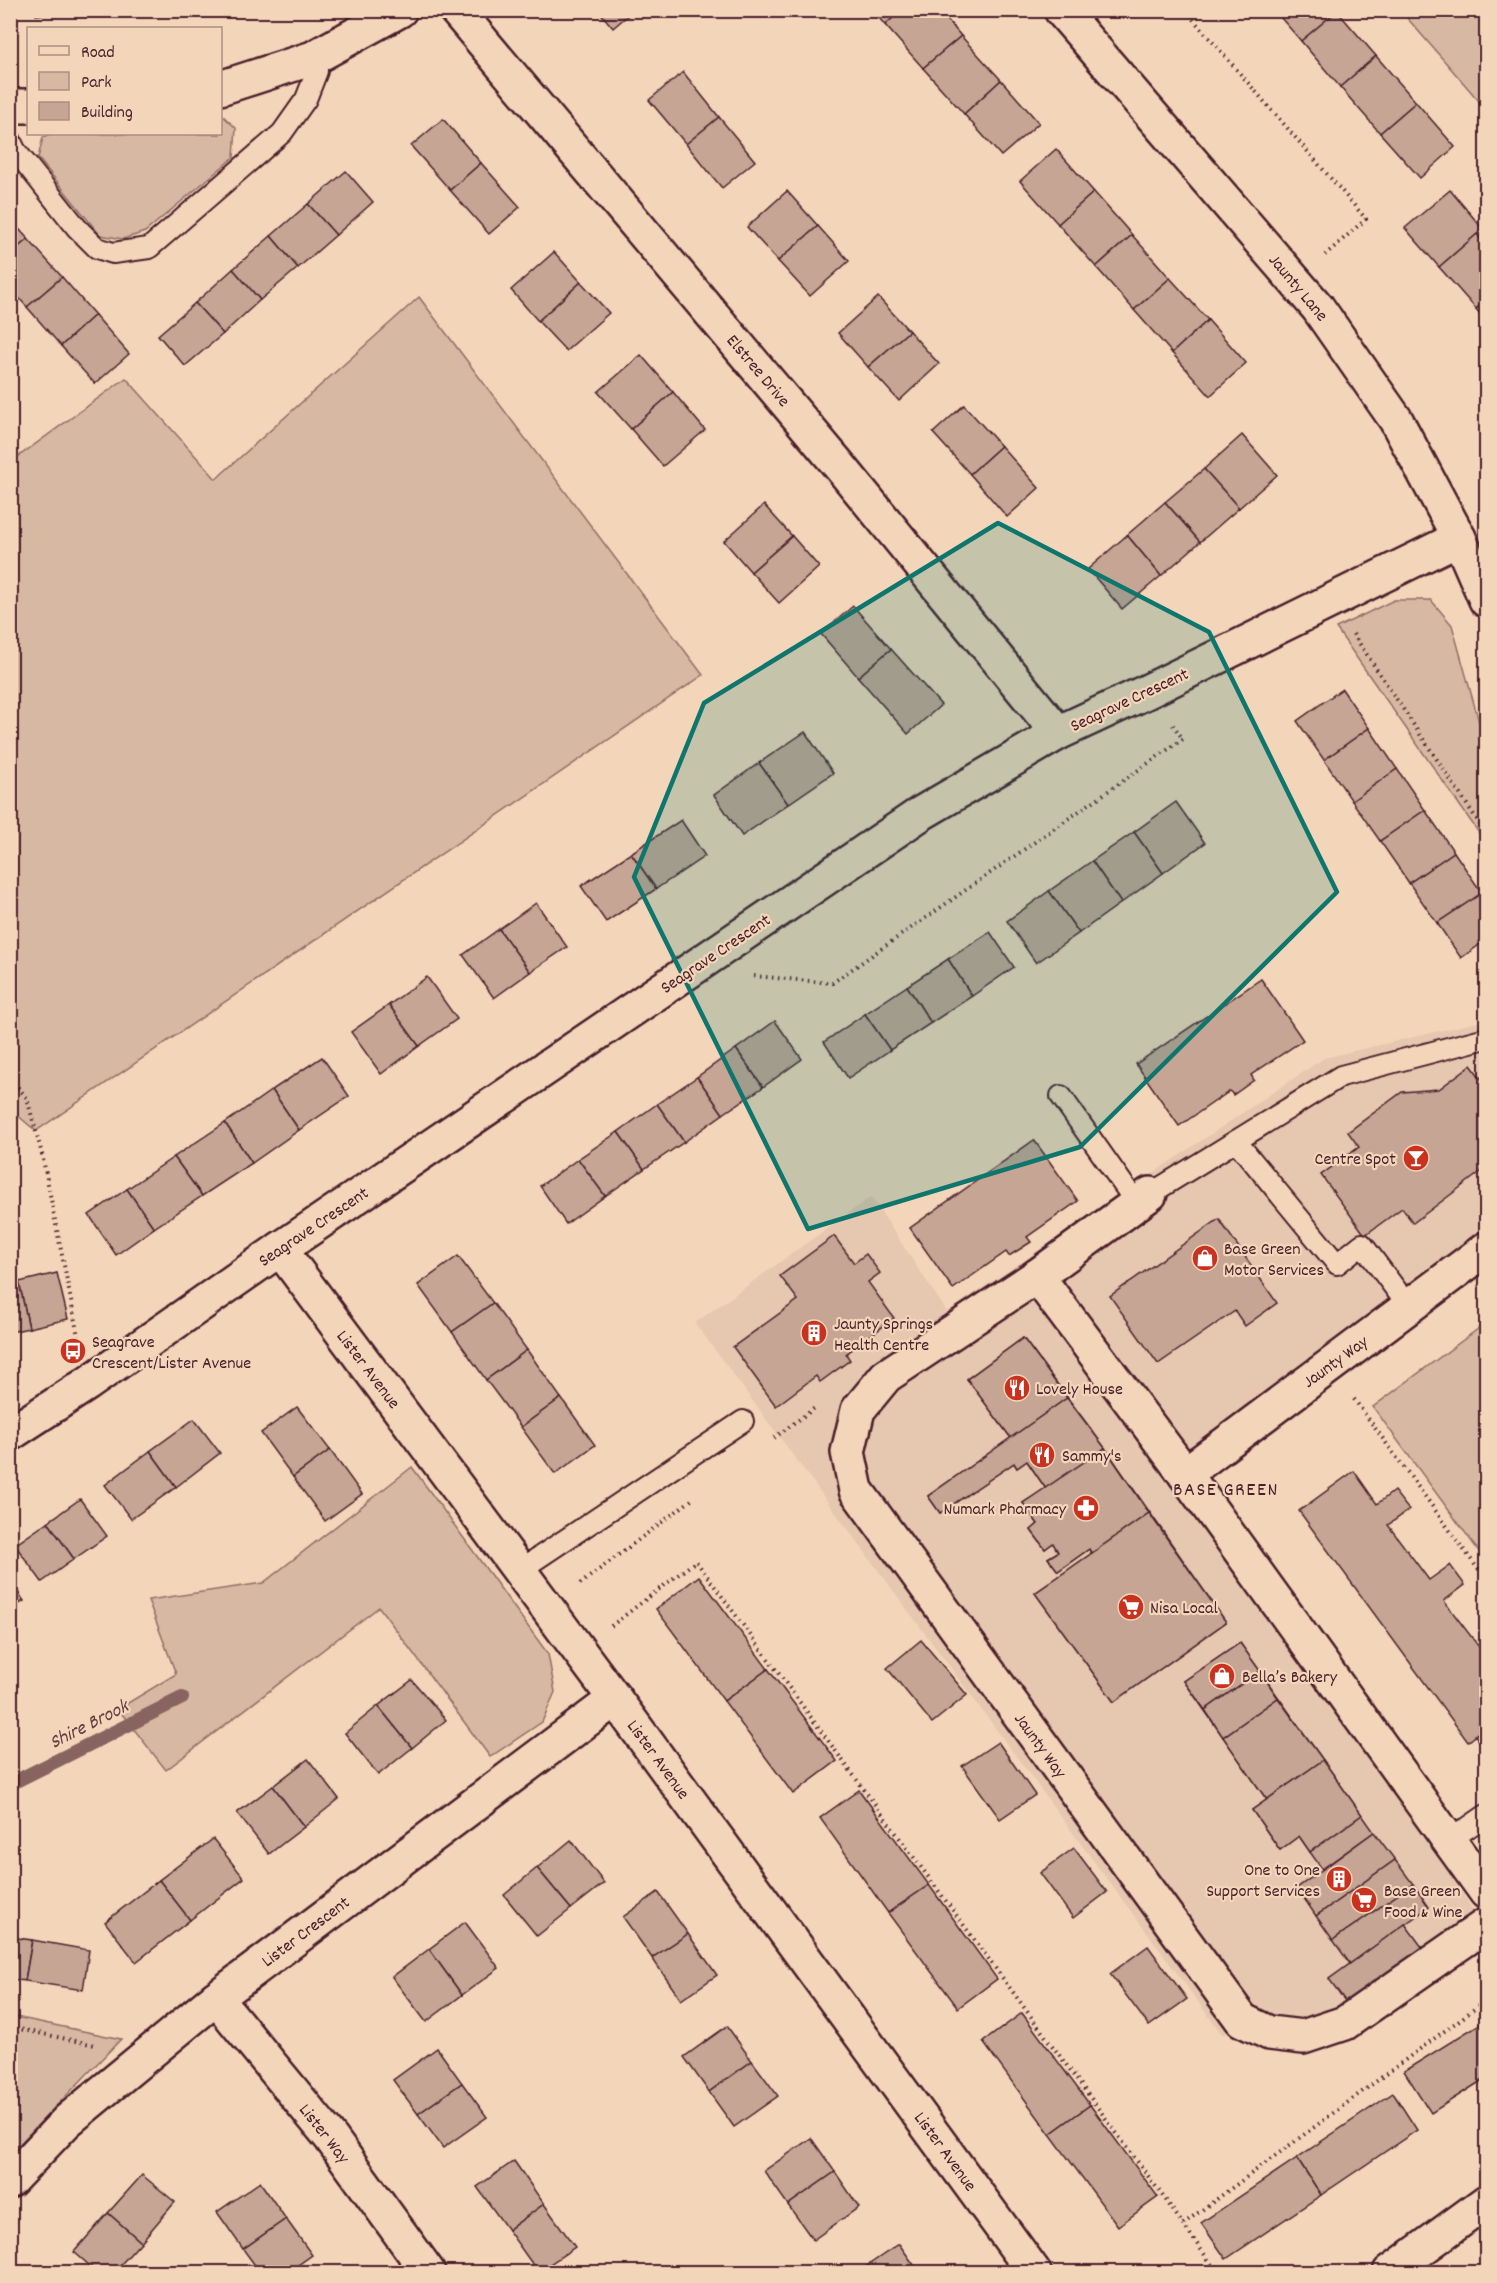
<svg xmlns="http://www.w3.org/2000/svg" width="1497" height="2283" viewBox="0 0 1497 2283" font-family="Dekko,sans-serif">
<style>
.built{fill:#e6c7af}
.green{fill:#d7b8a2;stroke:#906c66;stroke-width:1.5}
.lines{fill:none;stroke-linecap:round;stroke-linejoin:round}
.stream{stroke:#886360;stroke-width:14}
.building{fill:#c6a594;stroke:#4a1f2b;stroke-width:1.5}
.service-casing{stroke:#4a1f2b;stroke-width:24}
.minor-casing{stroke:#4a1f2b;stroke-width:38}
.path{stroke:#4a1f2b;stroke-width:4;stroke-dasharray:1.5 4.5;stroke-linecap:butt}
.service{stroke:#f3d6ba;stroke-width:20}
.minor{stroke:#f3d6ba;stroke-width:33}
.marked{fill:#0f766e;fill-opacity:0.2;stroke:#0f766e;stroke-width:4.5;stroke-linejoin:round}
.labels{text-anchor:middle;stroke-width:4.5;stroke-linejoin:round;paint-order:stroke}
.street-label{font-size:18px;fill:#4a1f2b;stroke:#f3d6ba}
.poi-label{font-size:18px;fill:#4a1f2b;stroke:#f3d6ba;text-anchor:start}
.neighbourhood-label{font-size:20px;letter-spacing:1.5px;fill:#4a1f2b;stroke:#f3d6ba}
.water-label{font-size:20px;font-style:italic;fill:#643b41;stroke:#f3d6ba}
</style>
<rect width="100%" height="100%" fill="#f3d6ba"/>
<filter id="ink" filterUnits="userSpaceOnUse"><feTurbulence type="fractalNoise" baseFrequency=".0167" numOctaves="2"/><feDisplacementMap in="SourceGraphic" scale="12" xChannelSelector="R" yChannelSelector="G"/><feConvolveMatrix kernelMatrix="1 2 1 2 8 2 1 2 1" color-interpolation-filters="sRGB"/></filter>
<g filter="url(#ink)">
<polygon class="built" points="1486,1018 1486,1243 1186,1463 1478,1918 1330,2024 1284,2030 1222,2034 695,1323 871,1197 947,1312 1324,1058 1482,1021"/>
<g class="green">
<polygon points="1401,11 1486,11 1486,109"/>
<polygon points="221,114 236,128 234,157 145,232 123,239 100,235 38,158 43,137 51,134 220,134"/>
<polygon points="419,297 703,675 36,1131 10,1109 11,462 126,378 216,479"/>
<polygon points="1394,600 1431,600 1452,625 1486,747 1486,843 1336,628"/>
<polygon points="1486,1323 1486,1561 1373,1407"/>
<polygon points="412,1467 548,1654 555,1692 542,1722 490,1757 379,1607 166,1770 118,1709 176,1674 148,1600 263,1583"/>
<polygon points="11,2016 121,2039 11,2153 10,2016"/>
</g>
<g class="lines">
<polyline class="stream" points="10,1784 182,1698"/>
</g>
<g class="building">
<polygon points="36,10 88,10 36,15"/>
<polygon points="598,10 634,10 613,28"/>
<polygon points="872,10 902,10 885,25"/>
<polygon points="902,10 939,10 961,36 923,68 885,25"/>
<polygon points="1274,10 1336,10 1337,11 1301,41"/>
<polygon points="1337,11 1376,56 1340,87 1301,41"/>
<polygon points="961,36 1001,80 964,114 923,68"/>
<polygon points="1376,56 1416,102 1380,133 1340,87"/>
<polygon points="683,72 719,117 686,144 649,100"/>
<polygon points="1001,80 1039,123 1001,156 964,114"/>
<polygon points="1416,102 1455,147 1420,178 1380,133"/>
<polygon points="719,117 755,161 722,188 686,144"/>
<polygon points="443,119 481,163 450,190 411,146"/>
<polygon points="1056,149 1094,192 1058,224 1020,181"/>
<polygon points="481,163 520,207 489,234 450,190"/>
<polygon points="346,171 373,202 336,235 308,204"/>
<polygon points="1450,190 1483,229 1439,267 1405,228"/>
<polygon points="787,191 818,226 778,261 747,227"/>
<polygon points="1094,192 1132,235 1096,267 1058,224"/>
<polygon points="308,204 336,235 298,268 271,236"/>
<polygon points="10,219 28,239 10,254"/>
<polygon points="818,226 849,261 810,296 778,261"/>
<polygon points="1477,234 1486,245 1486,300 1476,309 1439,267"/>
<polygon points="1132,235 1170,278 1134,310 1096,267"/>
<polygon points="271,236 298,268 260,300 233,269"/>
<polygon points="28,239 62,277 27,307 10,288 10,254"/>
<polygon points="554,252 581,282 538,321 511,290"/>
<polygon points="233,269 260,300 223,334 195,303"/>
<polygon points="62,277 95,315 61,346 27,307"/>
<polygon points="1170,278 1208,320 1172,353 1134,310"/>
<polygon points="581,282 609,313 566,351 538,321"/>
<polygon points="878,297 909,331 868,367 838,333"/>
<polygon points="1486,300 1486,321 1476,309"/>
<polygon points="195,303 223,334 185,366 158,335"/>
<polygon points="95,315 129,354 95,384 61,346"/>
<polygon points="1208,320 1246,363 1210,396 1172,353"/>
<polygon points="909,331 939,364 899,401 868,367"/>
<polygon points="641,355 673,392 631,429 598,392"/>
<polygon points="673,392 705,430 663,466 631,429"/>
<polygon points="964,405 1001,446 970,474 933,433"/>
<polygon points="1242,435 1277,475 1239,508 1204,469"/>
<polygon points="1001,446 1039,488 1007,517 970,474"/>
<polygon points="1204,469 1239,508 1200,542 1165,502"/>
<polygon points="1165,502 1200,542 1161,576 1127,535"/>
<polygon points="764,505 792,536 751,572 724,541"/>
<polygon points="1127,535 1161,576 1122,609 1088,569"/>
<polygon points="792,536 819,567 779,603 751,572"/>
<polygon points="853,606 891,649 858,677 821,634"/>
<polygon points="891,649 941,705 908,734 858,677"/>
<polygon points="1342,689 1369,728 1324,760 1297,721"/>
<polygon points="1369,728 1397,769 1352,801 1324,760"/>
<polygon points="805,732 833,773 788,804 759,763"/>
<polygon points="759,763 788,804 742,836 714,795"/>
<polygon points="1397,769 1425,810 1380,841 1352,801"/>
<polygon points="1176,802 1205,843 1163,873 1134,832"/>
<polygon points="1425,810 1454,852 1409,883 1380,841"/>
<polygon points="681,820 705,856 656,889 631,853"/>
<polygon points="1134,832 1163,873 1121,903 1092,861"/>
<polygon points="1454,852 1482,893 1437,923 1409,883"/>
<polygon points="631,853 656,889 606,922 581,886"/>
<polygon points="1092,861 1121,903 1079,933 1049,891"/>
<polygon points="1049,891 1079,933 1036,963 1007,921"/>
<polygon points="1482,893 1486,900 1486,940 1461,958 1437,923"/>
<polygon points="536,903 567,947 530,972 499,929"/>
<polygon points="499,929 530,972 494,998 463,955"/>
<polygon points="990,932 1014,967 972,996 948,959"/>
<polygon points="948,959 972,996 931,1023 907,986"/>
<polygon points="427,977 457,1019 419,1046 389,1005"/>
<polygon points="1261,979 1303,1040 1251,1075 1254,1080 1233,1095 1230,1091 1179,1126 1136,1064"/>
<polygon points="907,986 931,1023 890,1050 865,1014"/>
<polygon points="389,1005 419,1046 381,1074 351,1032"/>
<polygon points="865,1014 890,1050 848,1078 824,1042"/>
<polygon points="775,1021 802,1059 763,1087 736,1049"/>
<polygon points="736,1049 763,1087 723,1114 697,1077"/>
<polygon points="322,1057 349,1096 299,1130 272,1090"/>
<polygon points="1471,1065 1486,1085 1486,1168 1413,1223 1402,1208 1365,1235 1321,1175 1359,1147 1348,1132 1402,1092 1439,1089"/>
<polygon points="697,1077 723,1114 684,1142 657,1104"/>
<polygon points="272,1090 299,1130 252,1163 225,1123"/>
<polygon points="657,1104 684,1142 644,1169 618,1132"/>
<polygon points="225,1123 252,1163 202,1196 174,1157"/>
<polygon points="618,1132 644,1169 605,1196 578,1159"/>
<polygon points="1034,1140 1078,1201 1027,1237 1031,1242 1009,1256 1006,1252 953,1289 910,1228"/>
<polygon points="174,1157 202,1196 154,1228 127,1189"/>
<polygon points="578,1159 605,1196 566,1224 540,1186"/>
<polygon points="127,1189 154,1228 116,1255 89,1215"/>
<polygon points="1219,1219 1277,1303 1245,1326 1235,1311 1158,1364 1110,1296"/>
<polygon points="834,1236 854,1263 866,1254 880,1273 868,1282 894,1318 846,1354 850,1360 820,1382 816,1376 776,1406 733,1347 798,1300 780,1276"/>
<polygon points="458,1256 493,1303 452,1332 418,1285"/>
<polygon points="57,1273 68,1319 29,1328 19,1282"/>
<polygon points="19,1282 29,1328 10,1332 10,1284"/>
<polygon points="493,1303 527,1350 486,1380 452,1332"/>
<polygon points="1023,1338 1105,1448 1226,1622 1114,1702 1035,1593 1092,1554 1089,1549 1058,1571 1048,1558 1058,1552 1053,1543 1045,1549 1031,1530 1038,1524 1023,1503 1046,1489 1027,1461 1017,1468 1014,1463 940,1513 928,1496 1011,1438 967,1379"/>
<polygon points="1023,1338 1067,1398 1011,1438 967,1379"/>
<polygon points="527,1350 561,1398 521,1427 486,1380"/>
<polygon points="561,1398 595,1445 555,1474 521,1427"/>
<polygon points="1067,1398 1105,1448 1046,1489 1027,1461 1017,1468 1014,1463 940,1513 928,1496"/>
<polygon points="297,1407 330,1450 293,1477 261,1433"/>
<polygon points="194,1419 220,1453 176,1487 150,1451"/>
<polygon points="1105,1448 1149,1513 1092,1554 1089,1549 1058,1571 1048,1558 1058,1552 1053,1543 1045,1549 1031,1530 1038,1524 1023,1503"/>
<polygon points="330,1450 362,1494 325,1521 293,1477"/>
<polygon points="150,1451 176,1487 131,1519 105,1485"/>
<polygon points="1354,1471 1377,1504 1394,1491 1409,1510 1388,1525 1429,1580 1450,1565 1465,1585 1444,1601 1486,1656 1486,1727 1468,1742 1299,1511"/>
<polygon points="80,1499 107,1536 74,1559 48,1522"/>
<polygon points="1149,1513 1226,1622 1114,1702 1035,1593"/>
<polygon points="48,1522 74,1559 42,1582 15,1545"/>
<polygon points="699,1576 768,1669 724,1701 656,1609"/>
<polygon points="10,1580 24,1601 10,1610"/>
<polygon points="921,1640 967,1695 932,1723 887,1668"/>
<polygon points="1240,1643 1362,1815 1310,1852 1299,1836 1280,1850 1252,1810 1267,1800 1184,1681"/>
<polygon points="1240,1643 1260,1671 1205,1710 1184,1681"/>
<polygon points="768,1669 837,1761 793,1794 724,1701"/>
<polygon points="1260,1671 1278,1698 1223,1737 1205,1710"/>
<polygon points="412,1680 446,1720 412,1748 378,1706"/>
<polygon points="1278,1698 1323,1760 1267,1800 1223,1737"/>
<polygon points="378,1706 412,1748 378,1775 345,1733"/>
<polygon points="1486,1727 1486,1751 1475,1735"/>
<polygon points="998,1742 1035,1795 1000,1819 962,1766"/>
<polygon points="308,1759 339,1799 304,1827 273,1786"/>
<polygon points="1323,1760 1362,1815 1310,1852 1299,1836 1280,1850 1252,1810"/>
<polygon points="273,1786 304,1827 269,1854 237,1813"/>
<polygon points="859,1790 929,1885 888,1913 820,1818"/>
<polygon points="1362,1815 1374,1832 1322,1869 1310,1852"/>
<polygon points="1374,1832 1395,1860 1316,1916 1297,1888"/>
<polygon points="213,1839 244,1878 190,1920 159,1880"/>
<polygon points="571,1840 604,1883 571,1909 537,1868"/>
<polygon points="1074,1848 1107,1892 1073,1918 1040,1873"/>
<polygon points="1395,1860 1413,1884 1333,1940 1316,1916"/>
<polygon points="537,1868 571,1909 537,1936 504,1895"/>
<polygon points="159,1880 190,1920 136,1962 105,1922"/>
<polygon points="1413,1884 1429,1907 1350,1964 1333,1940"/>
<polygon points="929,1885 997,1979 958,2008 888,1913"/>
<polygon points="658,1892 688,1934 652,1958 623,1917"/>
<polygon points="465,1922 499,1968 462,1995 429,1949"/>
<polygon points="1405,1924 1425,1951 1348,2005 1329,1979"/>
<polygon points="688,1934 717,1975 681,2000 652,1958"/>
<polygon points="10,1937 32,1940 25,1981 10,1979"/>
<polygon points="32,1940 89,1950 83,1990 25,1981"/>
<polygon points="1148,1946 1187,1999 1149,2026 1110,1974"/>
<polygon points="429,1949 462,1995 426,2022 392,1977"/>
<polygon points="1022,2013 1090,2105 1050,2134 983,2042"/>
<polygon points="1486,2020 1486,2078 1431,2113 1404,2071"/>
<polygon points="727,2026 752,2061 709,2092 684,2057"/>
<polygon points="437,2048 462,2083 418,2114 393,2080"/>
<polygon points="752,2061 778,2096 734,2127 709,2092"/>
<polygon points="462,2083 487,2117 443,2148 418,2114"/>
<polygon points="1393,2093 1417,2130 1321,2195 1297,2158"/>
<polygon points="1090,2105 1158,2197 1118,2226 1050,2134"/>
<polygon points="811,2138 835,2172 788,2205 764,2171"/>
<polygon points="1297,2158 1321,2195 1226,2259 1201,2223"/>
<polygon points="514,2161 544,2204 508,2230 477,2187"/>
<polygon points="835,2172 859,2207 813,2240 788,2205"/>
<polygon points="142,2175 175,2202 141,2242 108,2213"/>
<polygon points="260,2182 286,2219 243,2249 217,2212"/>
<polygon points="544,2204 575,2247 538,2272 508,2230"/>
<polygon points="108,2213 141,2242 114,2272 97,2272 74,2252"/>
<polygon points="286,2219 312,2255 288,2272 260,2272 243,2249"/>
<polygon points="899,2244 919,2272 858,2272"/>
</g>
<g class="lines">
<defs>
<g id="service">
<polyline points="10,139 15,150 77,228 97,248 113,253 149,248 282,133 306,99 317,71 313,58"/>
<polyline points="1061,1096 1137,1204"/>
<polyline points="1236,1141 1337,1264 1362,1244 1409,1307"/>
<polyline points="1150,1194 1341,1076 1486,1038"/>
<polyline points="520,1570 743,1421"/>
<polyline points="1450,1840 1486,1815"/>
</g>
<g id="minor">
<polyline points="456,10 843,470 1058,733"/>
<polyline points="1061,10 1318,308 1396,420 1459,538 1486,600"/>
<polyline points="220,88 313,58 400,10"/>
<polyline points="10,106 28,106"/>
<polyline points="1150,1194 1037,1276 1185,1474 1486,1892"/>
<polyline points="280,1249 615,1699 1034,2272"/>
<polyline points="1037,1276 886,1376 858,1410 848,1452 856,1490 1242,2020 1269,2033 1303,2037 1345,2023 1486,1925"/>
<polyline points="10,1434 87,1384 280,1249 920,814 1058,733 1146,692 1459,538"/>
<polyline points="1185,1474 1486,1249"/>
<polyline points="216,1998 331,2138 428,2272"/>
<polyline points="10,2181 67,2121 216,1998 615,1699"/>
<polyline points="1390,2272 1486,2202"/>
</g>
</defs>
<use href="#service" class="service-casing"/>
<use href="#minor" class="minor-casing"/>
<g class="path">
<polyline points="1185,10 1366,219 1325,255"/>
<polyline points="1353,634 1486,833"/>
<polyline points="754,976 832,983 1183,739 1173,725"/>
<polyline points="10,1078 27,1098 42,1154 79,1341"/>
<polyline points="1354,1399 1486,1580"/>
<polyline points="774,1438 816,1407"/>
<polyline points="580,1584 694,1498"/>
<polyline points="611,1626 696,1561 1165,2199 1217,2272"/>
<polyline points="10,2027 95,2045"/>
<polyline points="1183,2224 1485,2001 1486,2003"/>
</g>
<use href="#service" class="service"/>
<use href="#minor" class="minor"/>
</g>
</g>
<path class="marked" d="M998,523L1209,632L1337,892L1080,1147L808,1229L634,877L704,703Z"/>
<defs>
<symbol id="bar-disc" viewBox="-11 -11 22 22"><circle r="9.5" fill="#c8321e" stroke="#f3d6ba"/><path d="M-6-5H6L.8 .8V4.5H3.5V6h-7V4.5H-.8V.8Z" fill="#fff"/></symbol>
<symbol id="shop-disc" viewBox="-11 -11 22 22"><circle r="9.5" fill="#c8321e" stroke="#f3d6ba"/><path d="M-5-2.5h2.3a2.7 3.5 0 0 1 5.4 0H5L5.5 6h-11ZM-1.5-2.5h3a1.5 2.3 0 0 0-3 0Z" fill="#fff"/></symbol>
<symbol id="building-disc" viewBox="-11 -11 22 22"><circle r="9.5" fill="#c8321e" stroke="#f3d6ba"/><path d="M-4-6H4V6H1V3H-1V6H-4ZM-2.5-4.3h1.7v1.8h-1.7ZM.8-4.3h1.7v1.8H.8ZM-2.5-1h1.7V.8h-1.7ZM.8-1h1.7V.8H.8Z" fill="#fff"/></symbol>
<symbol id="bus-disc" viewBox="-11 -11 22 22"><circle r="9.5" fill="#c8321e" stroke="#f3d6ba"/><path d="M-5-6H5V4H4V6H2V4H-2V6H-4V4H-5ZM-3.5-4V0h7V-4ZM-3.5 1.2v1.5H-2V1.2ZM2 1.2v1.5H3.5V1.2Z" fill="#fff"/></symbol>
<symbol id="restaurant-disc" viewBox="-11 -11 22 22"><circle r="9.5" fill="#c8321e" stroke="#f3d6ba"/><path d="M-5-6h1v4h1v-4h1v4h1v-4h1v5L-1.5 .5V6h-2V.5L-5-1ZM5-6V6H3V1.5H1.5Q1.5-4 5-6Z" fill="#fff"/></symbol>
<symbol id="pharmacy-disc" viewBox="-11 -11 22 22"><circle r="9.5" fill="#c8321e" stroke="#f3d6ba"/><path d="M-2-6h4v4h4v4h-4v4h-4v-4h-4v-4h4Z" fill="#fff"/></symbol>
<symbol id="supermarket-disc" viewBox="-11 -11 22 22"><circle r="9.5" fill="#c8321e" stroke="#f3d6ba"/><path d="M-6-5.5h2.5l.6 2H6L4.5 2H-2.5L-4.4-4H-6ZM-1.5 3.2a1.3 1.3 0 1 0 .1 0ZM3 3.2a1.3 1.3 0 1 0 .1 0Z" fill="#fff"/></symbol>
</defs>
<g fill-rule="evenodd">
<use href="#bar-disc" x="1401" y="1143" width="30" height="30"/>
<use href="#shop-disc" x="1190" y="1243" width="30" height="30"/>
<use href="#building-disc" x="799" y="1318" width="30" height="30"/>
<use href="#bus-disc" x="58" y="1336" width="30" height="30"/>
<use href="#restaurant-disc" x="1002" y="1373" width="30" height="30"/>
<use href="#restaurant-disc" x="1027" y="1440" width="30" height="30"/>
<use href="#pharmacy-disc" x="1071" y="1493" width="30" height="30"/>
<use href="#supermarket-disc" x="1116" y="1592" width="30" height="30"/>
<use href="#shop-disc" x="1207" y="1661" width="30" height="30"/>
<use href="#building-disc" x="1324" y="1864" width="30" height="30"/>
<use href="#supermarket-disc" x="1349" y="1885" width="30" height="30"/>
</g>
<g class="labels">
<g class="street-label">
<text transform="translate(1299 287) rotate(50)" y="6">Jaunty Lane</text>
<text transform="translate(759 370) rotate(50)" y="6">Elstree Drive</text>
<text transform="translate(1129 699) rotate(-25)" y="6">Seagrave Crescent</text>
<text transform="translate(715 953) rotate(-34)" y="6">Seagrave Crescent</text>
<text transform="translate(313 1226) rotate(-34)" y="6">Seagrave Crescent</text>
<text transform="translate(1335 1361) rotate(-36)" y="6">Jaunty Way</text>
<text transform="translate(369 1369) rotate(53)" y="6">Lister Avenue</text>
<text transform="translate(1041 1745) rotate(54)" y="6">Jaunty Way</text>
<text transform="translate(659 1759) rotate(54)" y="6">Lister Avenue</text>
<text transform="translate(305 1931) rotate(-37)" y="6">Lister Crescent</text>
<text transform="translate(325 2133) rotate(52)" y="6">Lister Way</text>
<text transform="translate(946 2151) rotate(54)" y="6">Lister Avenue</text>
</g>
<g class="poi-label">
<text x="1396" y="1164" text-anchor="end">Centre Spot</text>
<text x="1224" y="1254">Base Green<tspan x="1224" dy="21">Motor Services</tspan></text>
<text x="834" y="1329">Jaunty Springs<tspan x="834" dy="21">Health Centre</tspan></text>
<text x="92" y="1347">Seagrave<tspan x="92" dy="21">Crescent/Lister Avenue</tspan></text>
<text x="1036" y="1394">Lovely House</text>
<text x="1062" y="1461">Sammy's</text>
<text x="1066" y="1514" text-anchor="end">Numark Pharmacy</text>
<text x="1150" y="1613">Nisa Local</text>
<text x="1242" y="1682">Bella’s Bakery</text>
<text x="1320" y="1875" text-anchor="end">One to One<tspan x="1320" dy="21">Support Services</tspan></text>
<text x="1384" y="1896">Base Green<tspan x="1384" dy="21">Food &amp; Wine</tspan></text>
</g>
<g class="neighbourhood-label">
<text x="1226" y="1495">BASE GREEN</text>
</g>
<g class="water-label">
<text transform="translate(88 1723) rotate(-27)" y="7">Shire Brook</text>
</g>
</g>
<rect width="1497" height="2283" fill="none" stroke="#f3d6ba" stroke-width="36"/>
<rect x="18" y="18" width="1461" height="2247" fill="none" stroke="#4a1f2b" stroke-width="2" filter="url(#ink)"/>
<rect x="27" y="27" width="195" height="108" fill="#f3d6ba" stroke="#af8d81" stroke-width="1.5"/>
<rect x="39" y="46" width="30" height="9" fill="#f3d6ba" stroke="#af8d81" stroke-width="1.5"/>
<text x="81" y="57" font-size="18" fill="#4a1f2b">Road</text>
<rect x="39" y="72" width="30" height="18" fill="#d7b8a2" stroke="#af8d81" stroke-width="1.5"/>
<text x="81" y="87" font-size="18" fill="#4a1f2b">Park</text>
<rect x="39" y="102" width="30" height="18" fill="#c6a594" stroke="#af8d81" stroke-width="1.5"/>
<text x="81" y="117" font-size="18" fill="#4a1f2b">Building</text>
</svg>
